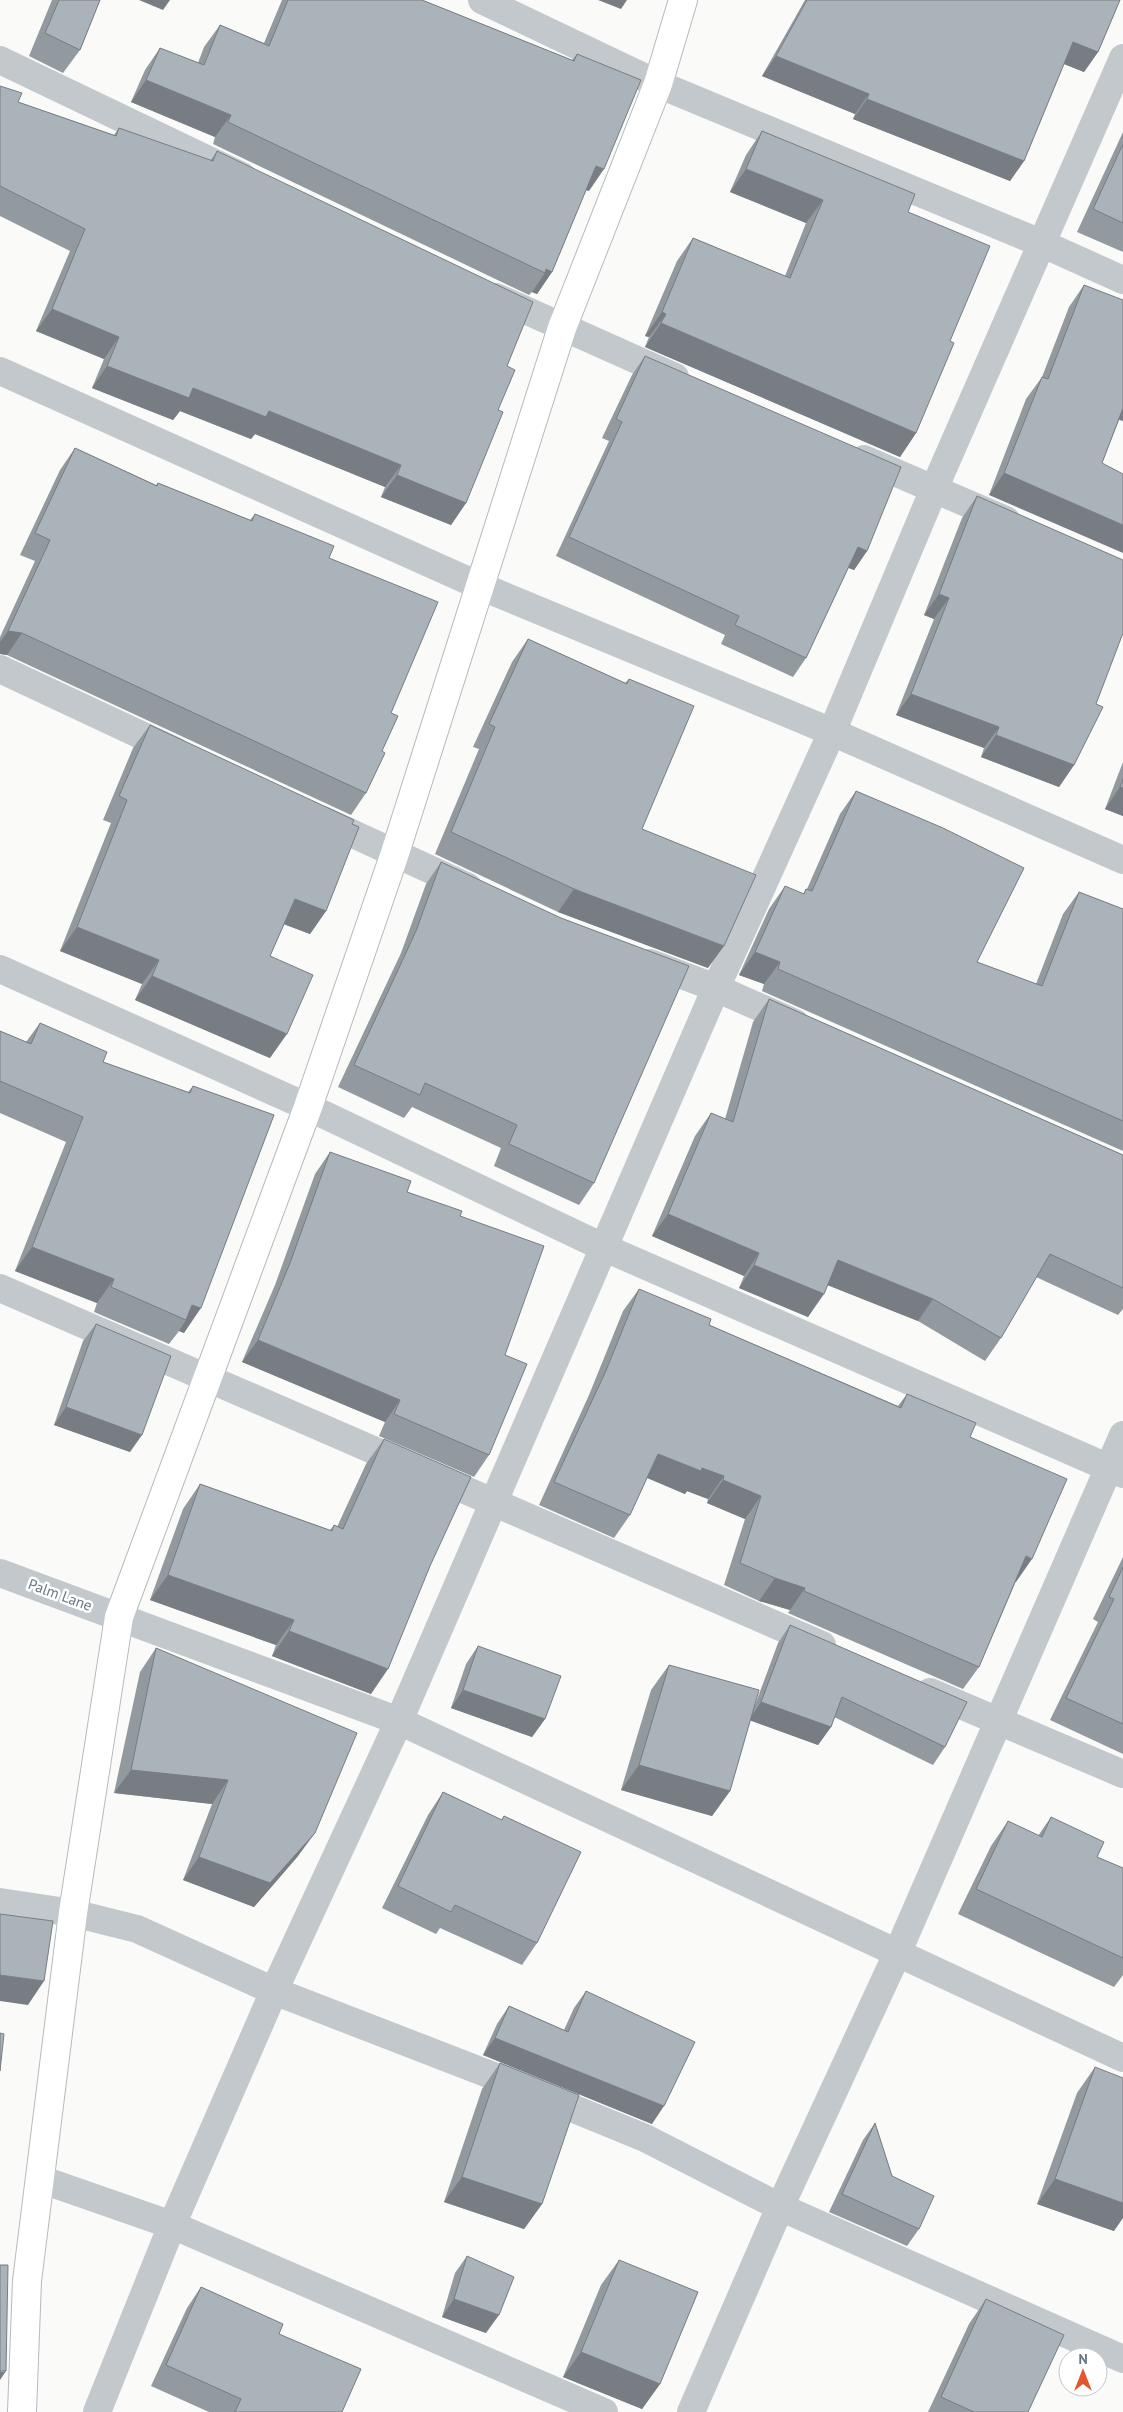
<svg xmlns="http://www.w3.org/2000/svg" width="1123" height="2412" viewBox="0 0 1123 2412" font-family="'PT Sans',sans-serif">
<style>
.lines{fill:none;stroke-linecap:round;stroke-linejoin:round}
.major-casing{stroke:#b5babe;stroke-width:30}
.minor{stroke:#c3c8cc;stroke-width:28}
.major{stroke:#fff;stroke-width:28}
.wall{fill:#929a9f}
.shaded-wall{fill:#777d82}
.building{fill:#aab3b9;stroke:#777d82}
.labels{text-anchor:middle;stroke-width:5;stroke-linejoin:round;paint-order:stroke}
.street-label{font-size:15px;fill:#657683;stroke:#fff}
</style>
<rect width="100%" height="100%" fill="#fafaf8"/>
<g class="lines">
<defs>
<polyline id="major" points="22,2412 27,2281 73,1913 119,1617 308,1107 395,853 562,328 658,84 683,0"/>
</defs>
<use href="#major" class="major-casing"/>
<g class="minor">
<polyline points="482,0 658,84 1043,244 1123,280"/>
<polyline points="0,60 242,176"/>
<polyline points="496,297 675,377"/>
<polyline points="0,371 480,586 832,732 1123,860"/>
<polyline points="864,459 1006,520"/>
<polyline points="0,669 175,751"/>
<polyline points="323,820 468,887"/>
<polyline points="650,963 716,988 795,1023"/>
<polyline points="0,969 308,1107 605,1248 1123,1474"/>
<polyline points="0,1288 822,1645"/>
<polyline points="0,1573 399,1721 1123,2058"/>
<polyline points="930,1692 1123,1774"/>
<polyline points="0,1902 73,1913 137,1929 274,1991 496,2077 645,2138 780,2207 1123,2359"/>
<polyline points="40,2179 172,2225 604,2412"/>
<polyline points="97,2412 172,2225 274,1991 399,1721 716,988 832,732 934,489 1123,58"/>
<polyline points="691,2412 780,2207 897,1954 1123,1435"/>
</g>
<use href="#major" class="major"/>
</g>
<g class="wall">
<polygon points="52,0 100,0 80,50 63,73 29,56"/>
<polygon points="282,0 422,0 572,60 577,54 589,191 586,190 552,272 537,294 532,292 529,295 213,144 215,137 131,102 145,70 160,48 198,63 204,47 220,25 264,43"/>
<polygon points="805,0 1120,0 1098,52 1084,72 1064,64 1024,161 1010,181 853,119 855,114 762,76"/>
<polygon points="0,86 18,102 114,135 119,128 210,161 217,151 507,366 498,410 466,503 451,525 381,497 385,487 255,434 251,439 180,411 173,420 92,388 104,359 36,331 70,251 0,216"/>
<polygon points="762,131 908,212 950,341 916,433 900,457 645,347 649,337 645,336 677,261 693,238 785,276 806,223 730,192 746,155"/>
<polygon points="1123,132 1123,252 1077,232"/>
<polygon points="1084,285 1123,421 1119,420 1102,463 989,495 1026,399 1042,377 1069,307"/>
<polygon points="645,356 867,551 854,570 848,568 806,658 793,677 721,644 725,635 556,556 609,441 602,438 632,375"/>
<polygon points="75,448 156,485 158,483 250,520 255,514 329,558 391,713 382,751 366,793 351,815 7,655 0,654 0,637 35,561 20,555 60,470"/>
<polygon points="977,496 1096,704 1074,765 1059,787 981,757 984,748 896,715 934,619 924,615 962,518"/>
<polygon points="528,639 625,683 629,679 642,829 708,968 558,912 435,854 479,749 473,747 512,662"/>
<polygon points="150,725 352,824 326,911 310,934 284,924 270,956 270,1058 135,1000 142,984 60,951 111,823 103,820 133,748"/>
<polygon points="1123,762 1123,816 1105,809"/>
<polygon points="856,791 977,962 1036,984 1063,914 1079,892 1123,909 1123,1151 762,991 764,984 739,975 769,909 785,886 803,894 806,889 807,889 840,814"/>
<polygon points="441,862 594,1183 579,1205 494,1166 501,1148 412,1107 404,1118 338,1087 401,953 426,884"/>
<polygon points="769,999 1123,1155 1123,1309 1118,1315 1036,1277 1001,1338 985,1361 918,1321 828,1285 808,1317 739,1288 744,1276 652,1236 695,1136 711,1113 725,1119 753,1022"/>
<polygon points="40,1023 103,1062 188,1092 193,1086 274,1115 184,1333 179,1331 169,1344 94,1312 97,1303 15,1271 66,1142 0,1113 0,1031 26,1042"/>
<polygon points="330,1152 407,1192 460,1216 505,1355 489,1455 474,1477 379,1436 385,1422 242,1362 275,1285 315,1174"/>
<polygon points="639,1289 709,1325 898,1406 907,1394 970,1437 1016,1582 1016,1581 979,1667 963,1689 788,1613 790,1610 759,1601 724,1585 745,1519 707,1503 708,1499 687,1491 685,1494 647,1478 630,1515 614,1538 539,1505 589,1395 623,1311"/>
<polygon points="96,1324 130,1452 54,1425 83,1341"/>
<polygon points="384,1439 371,1694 272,1656 276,1645 150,1600 183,1509 200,1484 330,1530 334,1525 337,1527 366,1464"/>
<polygon points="1123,1557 1123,1754 1050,1720 1098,1622 1093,1619"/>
<polygon points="790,1625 945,1747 933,1765 834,1717 831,1727 818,1745 750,1720 730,1791 712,1816 621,1790 651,1690 669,1665 755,1705 778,1643"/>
<polygon points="478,1646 545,1719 532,1737 451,1708 466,1664"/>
<polygon points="156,1648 298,1856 254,1907 183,1880 212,1804 114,1793 140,1672"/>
<polygon points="443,1792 501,1820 504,1816 537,1943 522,1965 440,1928 436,1934 382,1908 428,1815"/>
<polygon points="1051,1817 1097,1857 1123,1868 1123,1975 1114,1987 958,1914 991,1846 1008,1821 1038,1836"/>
<polygon points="586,1991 652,2124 483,2055 497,2024 509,2006 564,2030 574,2008"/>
<polygon points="500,2063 542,2204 524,2229 444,2202 482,2089"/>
<polygon points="1095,2067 1114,2231 1037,2204 1077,2093"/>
<polygon points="875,2123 892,2176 919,2229 907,2246 829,2212 863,2140"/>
<polygon points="467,2256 486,2333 442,2317 455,2273"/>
<polygon points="619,2260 660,2384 642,2409 563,2377 601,2285"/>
<polygon points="201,2287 279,2334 342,2412 209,2412 151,2386 187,2308"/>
<polygon points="986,2299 1028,2412 928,2412 969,2324"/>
</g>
<g class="shaded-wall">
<polygon points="139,0 170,0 163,10"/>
<polygon points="598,0 627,0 621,9"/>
<polygon points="1073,42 1098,52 1084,72 1059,62"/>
<polygon points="776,56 869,94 855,114 762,76"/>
<polygon points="146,80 231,115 215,137 131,102"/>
<polygon points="867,99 1024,161 1010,181 853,119"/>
<polygon points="596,166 604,169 589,191 580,188"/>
<polygon points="746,169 823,200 806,223 730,192"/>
<polygon points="546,269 552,272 537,294 532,292 545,273"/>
<polygon points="52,309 119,337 104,359 36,331"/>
<polygon points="662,312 666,314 649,337 645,336"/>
<polygon points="661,323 916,433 900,457 645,347"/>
<polygon points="107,366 193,388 269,411 401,465 385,487 255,434 251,439 180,411 173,420 92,388"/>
<polygon points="1123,402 1123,421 1113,417"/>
<polygon points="1004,473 1123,525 1123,553 989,495"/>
<polygon points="397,475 466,503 451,525 381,497"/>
<polygon points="858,547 867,551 854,570 845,566"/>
<polygon points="939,594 949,598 934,619 924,615"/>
<polygon points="8,631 22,633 7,655 0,654 0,642"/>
<polygon points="911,694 999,727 984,748 896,715"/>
<polygon points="996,735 1074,765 1059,787 981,757"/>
<polygon points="1120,787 1123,788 1123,816 1105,809"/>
<polygon points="574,889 724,946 708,968 558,912"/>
<polygon points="295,899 326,911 310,934 278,922"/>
<polygon points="77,927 159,960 142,984 60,951"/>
<polygon points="755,952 780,962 764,984 739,975"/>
<polygon points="152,976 287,1034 270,1058 135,1000"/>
<polygon points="668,1214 759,1253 744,1276 652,1236"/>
<polygon points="32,1247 114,1279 97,1303 15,1271"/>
<polygon points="838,1260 933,1299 918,1321 822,1283"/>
<polygon points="754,1265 824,1294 808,1317 739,1288"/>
<polygon points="192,1305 201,1308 184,1333 179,1331 186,1320"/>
<polygon points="258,1340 400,1400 385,1422 242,1362"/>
<polygon points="66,1407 142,1435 130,1452 54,1425"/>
<polygon points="658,1454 702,1468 724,1476 708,1499 687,1491 685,1494 643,1476"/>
<polygon points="723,1480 761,1496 745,1519 707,1503"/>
<polygon points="1026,1556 1032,1559 1016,1582 1010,1579"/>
<polygon points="168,1575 294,1620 276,1645 150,1600"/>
<polygon points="775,1578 805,1588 790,1610 759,1601"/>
<polygon points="289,1631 388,1669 371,1694 272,1656"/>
<polygon points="463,1690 545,1719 532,1737 451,1708"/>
<polygon points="761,1702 831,1727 818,1745 749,1720"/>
<polygon points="639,1765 730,1791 712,1816 621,1790"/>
<polygon points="131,1770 228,1780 212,1804 114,1793"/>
<polygon points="315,1833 298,1856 254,1907 183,1880 199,1857"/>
<polygon points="0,1975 44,1981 28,2005 0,2001"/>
<polygon points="495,2038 664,2106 652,2124 483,2055"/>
<polygon points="462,2177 542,2204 524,2229 444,2202"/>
<polygon points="1055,2179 1123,2203 1123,2218 1114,2231 1037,2204"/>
<polygon points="454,2299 499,2315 486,2333 442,2317"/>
<polygon points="581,2352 660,2384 642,2409 563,2377"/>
<polygon points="6,2371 0,2380 0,2372"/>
</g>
<g class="building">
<polygon points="59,0 100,0 80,50 45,33"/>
<polygon points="288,0 422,0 574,61 577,54 641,80 604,169 596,166 552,272 546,269 545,273 228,122 231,115 146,80 160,48 204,65 220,25 269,46"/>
<polygon points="807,0 1120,0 1098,52 1073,42 1024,161 867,99 869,94 776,56"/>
<polygon points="0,86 22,93 18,102 116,136 119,128 213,161 217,151 533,302 507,366 515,370 498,410 503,412 466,503 397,475 401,465 269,411 266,417 193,388 189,398 107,366 119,337 52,309 85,229 0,186"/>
<polygon points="762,131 915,194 908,212 990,246 950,341 954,343 916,433 661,323 666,314 662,312 693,238 790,278 823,200 746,169"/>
<polygon points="1123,144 1123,223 1093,209"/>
<polygon points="1084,285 1123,300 1123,408 1102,463 1123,474 1123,525 1004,473 1042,377 1048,379"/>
<polygon points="645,356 901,467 867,551 858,547 806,658 735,625 739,616 569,537 622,422 616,419"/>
<polygon points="75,448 157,486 158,483 252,521 255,514 334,546 329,558 438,602 391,713 398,716 382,751 385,753 366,793 22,633 8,631 50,540 35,533"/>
<polygon points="977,496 1123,560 1123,633 1096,704 1103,707 1074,765 996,735 999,727 911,694 949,598 939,594"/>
<polygon points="528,639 627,684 629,679 694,706 642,829 756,875 724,946 574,889 451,832 495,727 489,724"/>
<polygon points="150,725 354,820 352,824 359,827 326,911 295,899 270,956 313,975 287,1034 152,976 159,960 77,927 127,800 119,796"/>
<polygon points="1123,779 1123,788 1120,787"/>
<polygon points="856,791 943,828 1024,868 977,962 1042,986 1079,892 1123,909 1123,1121 778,969 780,962 755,952 785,886 804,894 806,889 812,891"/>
<polygon points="441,862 561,918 689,966 594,1183 509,1144 517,1125 425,1083 420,1095 354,1065 416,931"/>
<polygon points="769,999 1123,1155 1123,1288 1050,1254 1001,1338 933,1299 838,1260 824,1294 754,1265 759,1253 668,1214 711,1113 733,1122"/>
<polygon points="40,1023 107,1052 103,1062 190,1093 193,1086 274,1115 201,1308 192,1305 186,1320 111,1287 114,1279 32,1247 83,1117 0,1081 0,1031 31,1044"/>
<polygon points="330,1152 411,1181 407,1192 462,1211 460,1216 544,1246 505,1355 527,1364 489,1455 394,1414 400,1400 258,1340 290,1263"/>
<polygon points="639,1289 711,1319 709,1325 901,1408 907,1394 976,1423 970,1437 1067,1479 1032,1559 1026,1556 979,1667 804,1591 805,1588 775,1578 740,1563 761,1496 723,1480 724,1476 702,1468 701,1471 658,1454 630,1515 554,1482 605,1373"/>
<polygon points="96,1324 171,1356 142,1435 66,1407"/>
<polygon points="384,1439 471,1477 430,1566 388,1669 289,1631 294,1620 168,1575 200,1484 332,1531 334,1525 343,1529"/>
<polygon points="1123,1567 1123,1724 1066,1698 1114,1599 1109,1597"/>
<polygon points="790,1625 967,1702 945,1747 842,1697 831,1727 761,1702"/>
<polygon points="478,1646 561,1676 545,1719 463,1690"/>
<polygon points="156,1648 357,1733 315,1833 270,1883 199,1857 228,1780 131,1770"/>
<polygon points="669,1665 759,1690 730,1791 639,1765"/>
<polygon points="443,1792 502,1820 504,1816 581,1852 537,1943 455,1905 451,1912 398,1886"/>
<polygon points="1051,1817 1104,1842 1097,1857 1123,1868 1123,1958 976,1889 1008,1821 1042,1837"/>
<polygon points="0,1914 53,1921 44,1981 0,1975"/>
<polygon points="586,1991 695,2042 664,2106 495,2038 509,2006 568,2032"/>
<polygon points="0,2033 4,2034 0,2071"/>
<polygon points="500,2063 579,2095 542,2204 462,2177"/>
<polygon points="1095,2067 1123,2078 1123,2203 1055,2179"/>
<polygon points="875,2123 892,2176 934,2196 919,2229 842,2194"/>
<polygon points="467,2256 514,2277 499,2315 454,2299"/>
<polygon points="619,2260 698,2292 660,2384 581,2352"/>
<polygon points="0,2265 8,2265 6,2371 0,2371 0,2375"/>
<polygon points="201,2287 283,2324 279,2334 361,2369 342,2412 235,2412 241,2399 166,2365"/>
<polygon points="986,2299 1064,2335 1028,2412 974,2412 941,2397"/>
</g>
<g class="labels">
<g class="street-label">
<text transform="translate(60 1595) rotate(20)" y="5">Palm Lane</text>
</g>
</g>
<g transform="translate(1083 2372)"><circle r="24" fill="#ffffff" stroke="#c1c8cd"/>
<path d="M0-4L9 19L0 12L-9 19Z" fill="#e4572e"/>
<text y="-8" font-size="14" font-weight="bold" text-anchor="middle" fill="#657683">N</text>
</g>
</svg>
